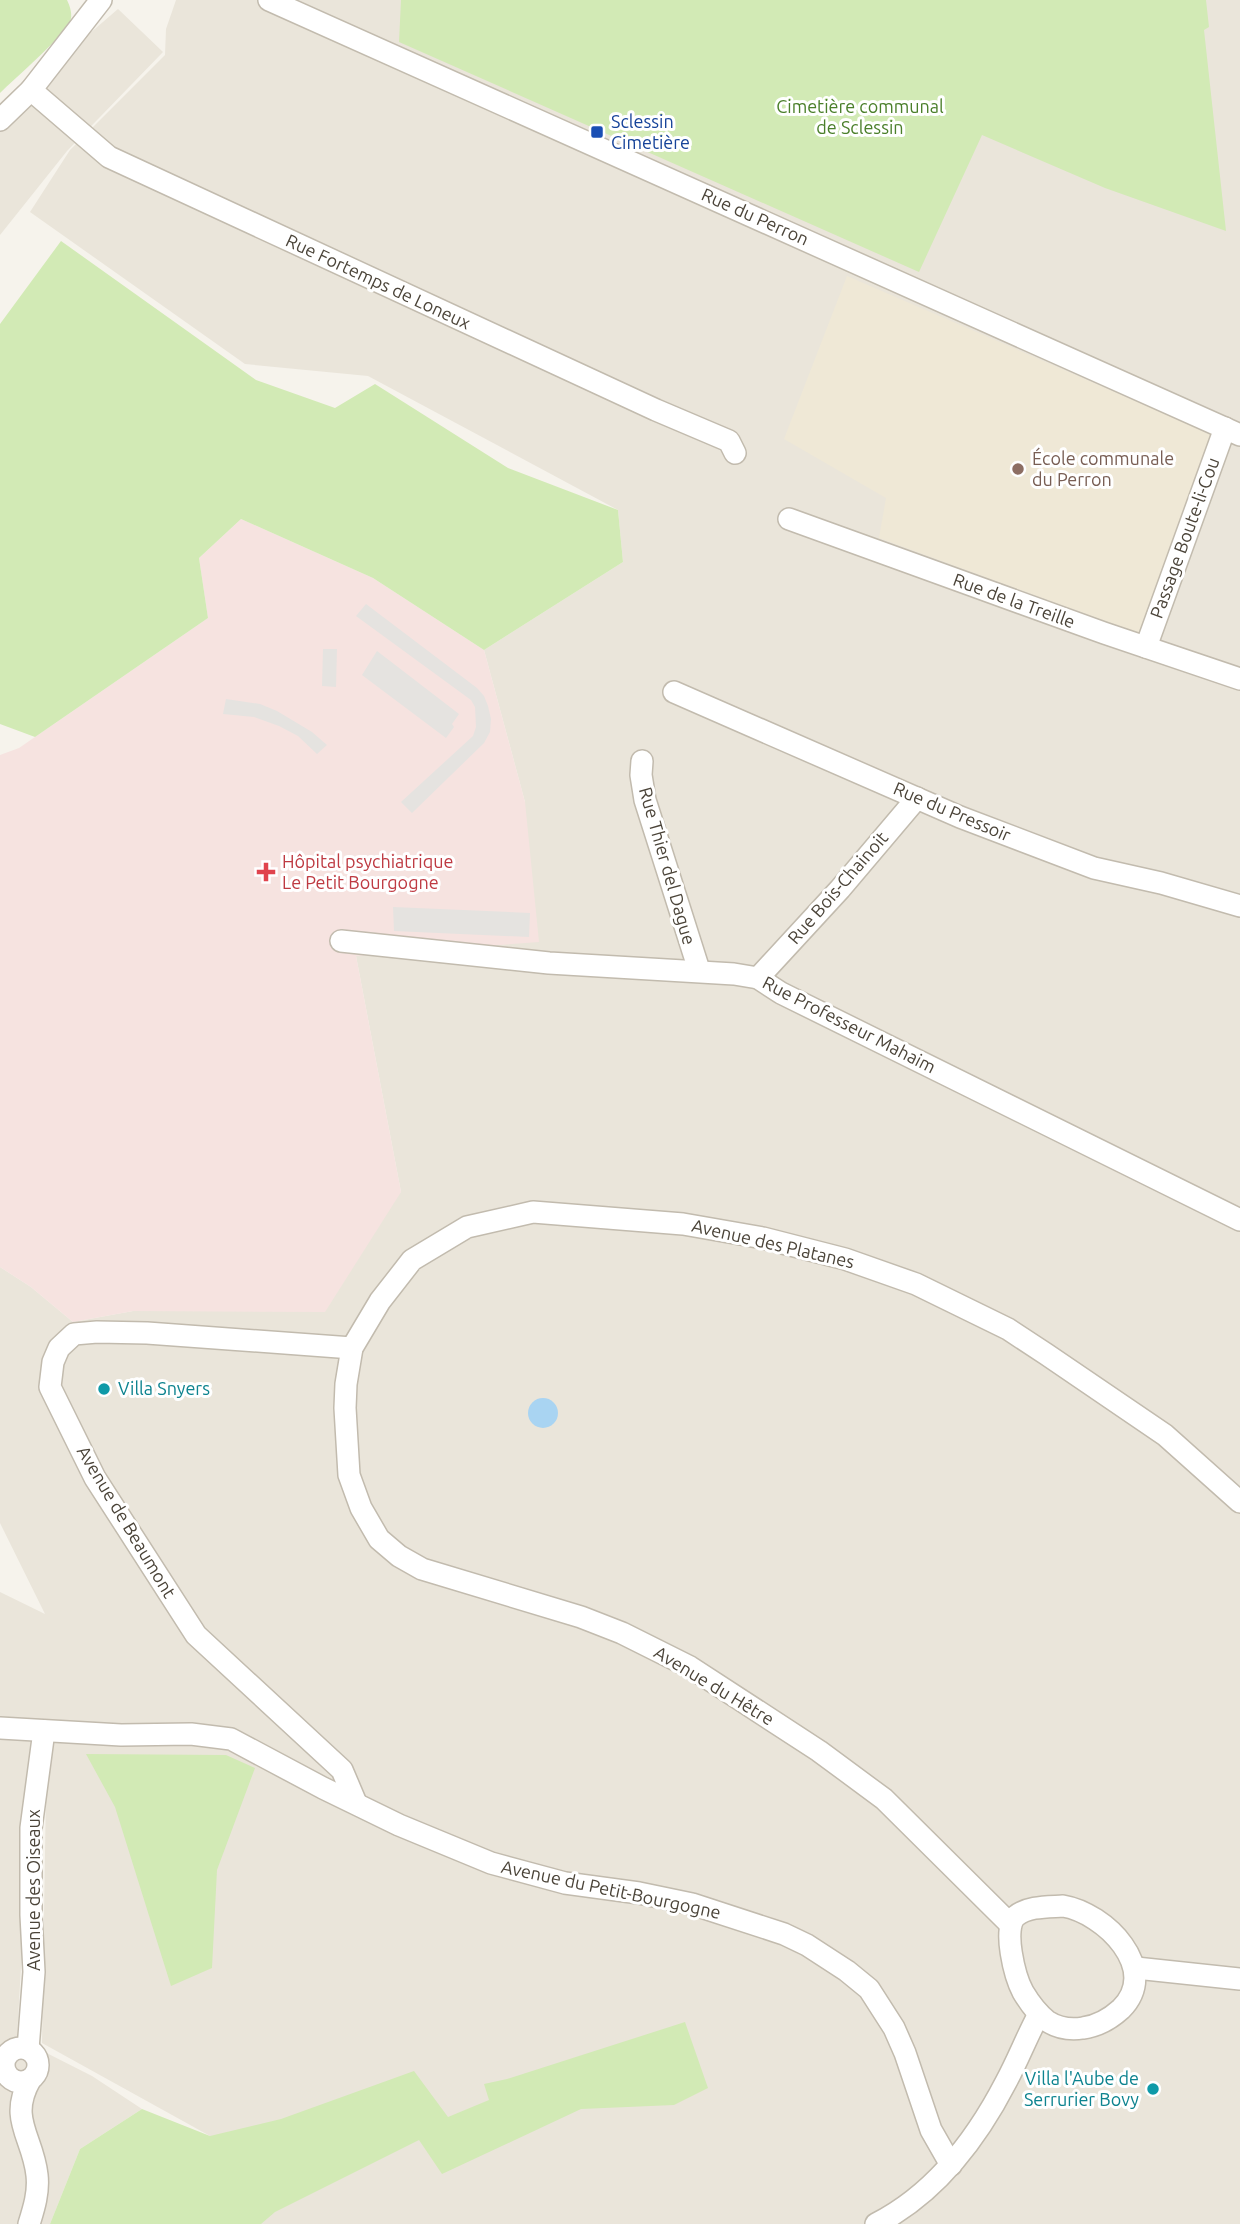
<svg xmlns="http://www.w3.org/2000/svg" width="1240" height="2224" viewBox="0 0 1240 2224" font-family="Ubuntu,sans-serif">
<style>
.residential{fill:#eae5da}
.education{fill:#efe8d6}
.medical{fill:#f6e3e0}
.green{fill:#d2eab5}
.parking{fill:#e5e3e0}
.water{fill:#a9d4f2}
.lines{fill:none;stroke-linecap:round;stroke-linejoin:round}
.minor-casing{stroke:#c2bbae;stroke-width:24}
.minor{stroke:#fff;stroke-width:21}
.transit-dot{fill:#1a4fb4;stroke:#fff;stroke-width:2.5}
.education-dot{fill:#8d6e63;stroke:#fff;stroke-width:2.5}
.health-dot{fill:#e0444e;stroke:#fff;stroke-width:2.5}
.culture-dot{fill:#0f9aa8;stroke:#fff;stroke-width:2.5}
.labels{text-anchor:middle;stroke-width:6;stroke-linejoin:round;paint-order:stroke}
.park-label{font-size:18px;fill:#4a7f2a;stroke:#fff}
.transit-label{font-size:18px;fill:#164399;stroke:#fff;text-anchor:start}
.street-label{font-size:18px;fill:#4b4439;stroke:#fff}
.education-label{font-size:18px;fill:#785e54;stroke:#fff;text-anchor:start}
.health-label{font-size:18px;fill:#be3a42;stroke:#fff;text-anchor:start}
.culture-label{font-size:18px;fill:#0d838f;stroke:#fff;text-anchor:start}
</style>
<rect width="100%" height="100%" fill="#f6f3ec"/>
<g class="residential">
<polygon points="176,0 1240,0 1240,2224 191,2224 210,2136 42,2043 47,1728 44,1718 24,1854 23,1931 17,2038 92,2076 142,2109 80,2149 50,2224 0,2224 0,1592 45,1614 0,1523 0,1267 31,1287 73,1322 133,1311 401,1192 356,956 525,802 484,650 623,562 618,510 368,376 245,364 30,212 70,150 165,55 166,29"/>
<polygon points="118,9 163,52 67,151 0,235 0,111"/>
</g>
<polygon class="education" points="847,276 1214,435 1144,635 879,538 886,498 784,439"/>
<polygon class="medical" points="241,519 373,578 484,650 525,802 539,942 356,956 401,1192 325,1312 133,1311 73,1322 31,1287 0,1267 0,755 19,748 208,618 199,558"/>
<g class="green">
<path d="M0,0H67C70,6 73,15 70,22C63,37 15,78 0,93Z"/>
<polygon points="401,0 1206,0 1209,27 1204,30 1226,231 1105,188 982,135 919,272 399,42"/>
<polygon points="61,241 256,380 335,408 375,384 508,468 618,510 623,562 484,650 373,578 241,519 199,558 208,618 35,737 0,724 0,324"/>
<polygon points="86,1754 226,1755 255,1768 217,1870 212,1968 171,1986 115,1807"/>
<polygon points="685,2022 708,2088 674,2105 581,2109 442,2174 419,2140 275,2212 261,2224 50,2224 80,2149 142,2109 210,2136 281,2119 414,2071 448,2117 489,2100 484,2084 507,2079"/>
</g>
<g class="parking">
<polygon points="366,604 477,688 484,696 488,706 491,719 490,732 484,743 412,813 401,802 473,736 476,727 475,707 471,700 356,616"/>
<polygon points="323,649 337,649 336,687 322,686"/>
<polygon points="377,651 459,714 452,724 454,727 446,738 362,675"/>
<polygon points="226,699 260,704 277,711 312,732 327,745 317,754 298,736 279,726 254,717 223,714"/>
<polygon points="393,907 530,913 529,937 394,931"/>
</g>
<circle class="water" cx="543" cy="1413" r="15"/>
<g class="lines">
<defs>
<g id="minor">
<polyline points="269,0 1240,435"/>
<polyline points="31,90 109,157 656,410 729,441 735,453"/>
<polyline points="0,120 31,90 101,0"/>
<polyline points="789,519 1104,633 1240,679"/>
<polyline points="1146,647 1225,428"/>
<polyline points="674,692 960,817 1094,868 1161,883 1240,906"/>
<polyline points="642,761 641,775 645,800 699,970"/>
<polyline points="341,941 549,963 734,974 758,978 781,993 1240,1220"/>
<polyline points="758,978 840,889 917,798"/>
<polyline points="352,1348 147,1333 97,1332 74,1334 59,1348 53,1362 50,1387 95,1478 196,1635 342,1770 356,1803"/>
<polyline points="0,1728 121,1735 191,1734 231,1739 323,1788 399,1825 491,1863 565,1883 639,1893 692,1904 784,1934 807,1945 847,1971 869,1989 894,2028 905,2053 931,2130 951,2165"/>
<path d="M1063,1906C1105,1913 1161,1969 1121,2009C1110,2019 1098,2026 1083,2028C1071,2030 1058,2028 1047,2021C1038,2014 1029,2002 1023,1992C1015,1977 1002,1928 1016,1916C1028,1906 1048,1907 1063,1906Z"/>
<polyline points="1010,1924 884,1799 819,1751 690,1667 622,1633 581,1617 422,1569 399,1556 379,1539 361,1508 349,1475 345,1408 346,1384 352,1348 380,1301 412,1260 467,1227 533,1212 683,1224 763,1238 845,1259 916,1284 1008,1329 1046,1354 1165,1435 1240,1502"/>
<polyline points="1136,1968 1240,1979"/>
<circle cx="21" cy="2065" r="17"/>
<polyline points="28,2049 34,1972 31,1915 31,1828 44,1731"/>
<path d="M29,2224C34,2208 39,2192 37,2175C33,2137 8,2119 30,2080"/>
<path d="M876,2224C935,2194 976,2140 1006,2082C1018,2060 1027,2036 1039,2014"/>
</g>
</defs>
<use href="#minor" class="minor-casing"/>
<use href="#minor" class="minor"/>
</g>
<rect class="transit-dot" x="590" y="125" width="14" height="14" rx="3.5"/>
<circle class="education-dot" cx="1018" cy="469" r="7"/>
<path class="health-dot" d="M262.5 861.5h7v7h7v7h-7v7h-7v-7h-7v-7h7z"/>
<g class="culture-dot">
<circle cx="104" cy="1389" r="7"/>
<circle cx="1153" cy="2089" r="7"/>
</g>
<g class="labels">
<g class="park-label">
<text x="860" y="113">Cimetière communal<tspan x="860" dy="21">de Sclessin</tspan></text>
</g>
<g class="transit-label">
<text x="611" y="128">Sclessin<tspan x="611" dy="21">Cimetière</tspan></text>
</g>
<g class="street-label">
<text transform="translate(755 217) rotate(24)" y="6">Rue du Perron</text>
<text transform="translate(378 282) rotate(25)" y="6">Rue Fortemps de Loneux</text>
<text transform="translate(1185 538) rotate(-70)" y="6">Passage Boute-li-Cou</text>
<text transform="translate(1014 601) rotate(20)" y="6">Rue de la Treille</text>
<text transform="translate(952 812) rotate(23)" y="6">Rue du Pressoir</text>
<text transform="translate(667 866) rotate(74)" y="6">Rue Thier del Dague</text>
<text transform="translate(838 888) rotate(-49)" y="6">Rue Bois-Chainoit</text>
<text transform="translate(849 1025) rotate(27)" y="6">Rue Professeur Mahaim</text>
<text transform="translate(773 1244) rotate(13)" y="6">Avenue des Platanes</text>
<text transform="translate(126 1522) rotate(59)" y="6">Avenue de Beaumont</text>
<text transform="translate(714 1686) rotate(31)" y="6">Avenue du Hêtre</text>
<text transform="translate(34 1890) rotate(-90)" y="6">Avenue des Oiseaux</text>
<text transform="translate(611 1890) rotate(12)" y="6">Avenue du Petit-Bourgogne</text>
</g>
<g class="education-label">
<text x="1032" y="465">École communale<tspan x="1032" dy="21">du Perron</tspan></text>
</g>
<g class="health-label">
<text x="282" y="868">Hôpital psychiatrique<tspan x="282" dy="21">Le Petit Bourgogne</tspan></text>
</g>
<g class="culture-label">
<text x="118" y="1395">Villa Snyers</text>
<text x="1139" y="2085" text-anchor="end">Villa l'Aube de<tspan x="1139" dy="21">Serrurier Bovy</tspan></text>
</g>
</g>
</svg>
